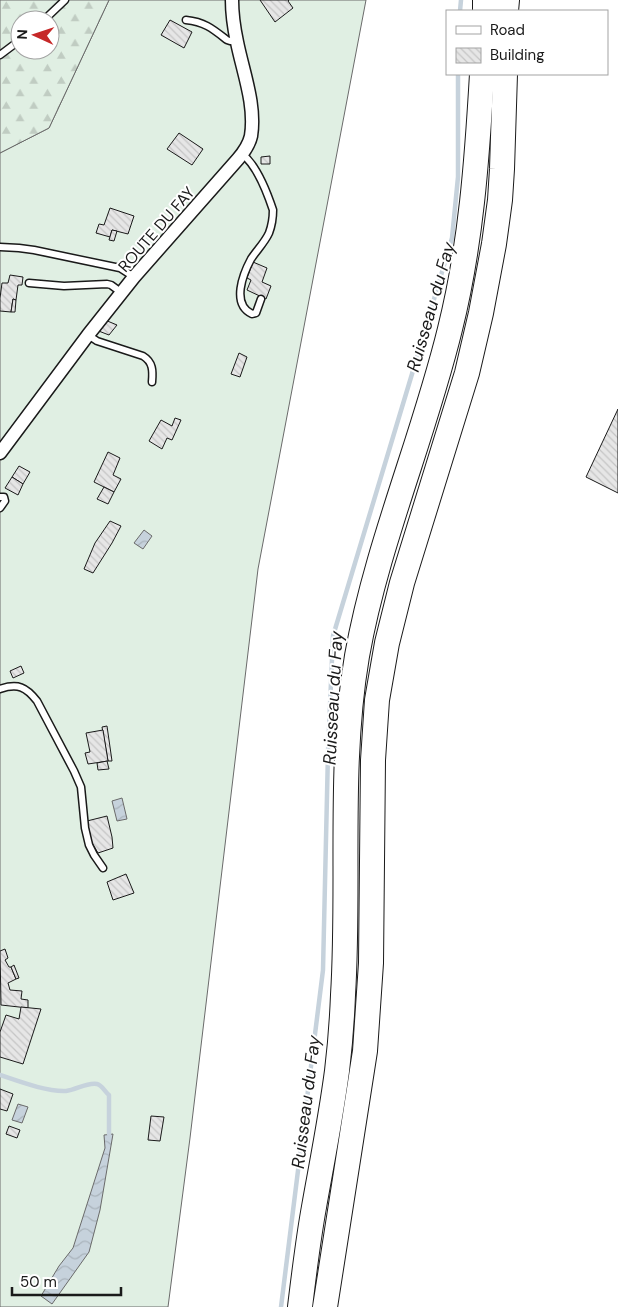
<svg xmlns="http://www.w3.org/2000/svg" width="618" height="1307" viewBox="0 0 618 1307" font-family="'DM Sans',sans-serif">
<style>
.grass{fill:#e0efe3;stroke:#6a6a6a}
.forest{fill:url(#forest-firs);stroke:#6a6a6a;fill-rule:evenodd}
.water{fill:url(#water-waves);stroke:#6a6a6a}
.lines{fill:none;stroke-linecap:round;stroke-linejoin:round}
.stream{stroke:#c6d2dc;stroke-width:4.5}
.building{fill:url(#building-back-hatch);stroke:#1a1a1a}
.service-casing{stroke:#1a1a1a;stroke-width:9}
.minor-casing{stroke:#1a1a1a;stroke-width:15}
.motorway-casing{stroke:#1a1a1a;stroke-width:26}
.service{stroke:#fff;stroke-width:6}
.minor{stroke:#fff;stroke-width:12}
.motorway{stroke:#fff;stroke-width:24}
.labels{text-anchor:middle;stroke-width:4;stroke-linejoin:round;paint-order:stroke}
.street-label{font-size:16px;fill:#1a1a1a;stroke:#fff}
.water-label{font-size:18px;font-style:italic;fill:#1a1a1a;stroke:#fff}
</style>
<defs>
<pattern id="forest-firs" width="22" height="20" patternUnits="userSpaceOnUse" patternTransform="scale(1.25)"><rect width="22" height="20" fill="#e0efe3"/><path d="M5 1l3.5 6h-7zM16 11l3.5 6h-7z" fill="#c0ccc2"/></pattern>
<pattern id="water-waves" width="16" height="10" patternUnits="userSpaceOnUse" patternTransform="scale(1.25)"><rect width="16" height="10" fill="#c6d2dc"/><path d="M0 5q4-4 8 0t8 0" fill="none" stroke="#aab4bc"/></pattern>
<pattern id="building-back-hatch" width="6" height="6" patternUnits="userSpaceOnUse" patternTransform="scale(1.25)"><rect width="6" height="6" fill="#e6e6e6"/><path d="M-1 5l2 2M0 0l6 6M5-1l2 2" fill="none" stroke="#c5c5c5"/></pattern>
</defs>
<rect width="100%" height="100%" fill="#fff"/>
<polygon class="grass" points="109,0 366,0 258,569 190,1138 168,1307 0,1307 0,153 49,128"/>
<path class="forest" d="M0,0H109L49,128L0,153ZM20,20H50V50H20Z"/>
<g class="water">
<polygon points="144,530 152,536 143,549 134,543"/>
<polygon points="122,798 127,819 117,821 112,801"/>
<polygon points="18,1104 28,1107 22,1123 12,1120"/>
<polygon points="113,1134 100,1210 89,1252 52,1304 41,1296 59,1266 73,1248 105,1148 104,1135"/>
</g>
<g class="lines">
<g class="stream">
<polyline points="460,11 461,0"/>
<path d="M0,1075C18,1081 47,1092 66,1091C76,1090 87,1082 97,1084C102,1085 105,1092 109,1095V1134"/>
<polyline points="281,1307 323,970 328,752 333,636 412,374 452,238 458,177 458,74"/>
</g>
</g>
<g class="building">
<polygon points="260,0 289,0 288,1 293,8 275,22"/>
<polygon points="170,20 192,32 184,48 161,35"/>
<polygon points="179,133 203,149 192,165 167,149"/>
<polygon points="270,156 270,164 261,164 261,157"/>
<polygon points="110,208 134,216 128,234 112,230 110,237 96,233 99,224 104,225"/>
<polygon points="112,230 117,231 114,241 109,240"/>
<polygon points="253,262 267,268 262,282 271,286 266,299 247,290 251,280 247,278"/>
<polygon points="10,275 23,277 22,285 18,285 16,300 13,299 11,312 0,311 0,298 2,283 8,283"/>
<polygon points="13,299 16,300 15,312 11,312"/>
<polygon points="105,320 117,325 109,335 96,330"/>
<polygon points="239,353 247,357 240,377 231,374"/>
<polygon points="618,409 618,493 586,477"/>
<polygon points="175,418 181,420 172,440 167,438 162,449 149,441 161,420 172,426"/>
<polygon points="108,452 120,458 113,475 121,479 114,492 94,482"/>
<polygon points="19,466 30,472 23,484 12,477"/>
<polygon points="12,477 23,484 18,495 5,488"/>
<polygon points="104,487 114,492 108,504 97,499"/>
<polygon points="110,521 121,526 112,543 93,573 84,569 95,543"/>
<polygon points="21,666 24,673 13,678 10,671"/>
<polygon points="107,726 112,761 108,761 102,727"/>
<polygon points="103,730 108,761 88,764 85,753 90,752 86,733"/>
<polygon points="107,761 109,769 98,770 97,763"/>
<polygon points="107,816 112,837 113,848 98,853 92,843 87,821"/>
<polygon points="126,874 134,893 113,900 107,882"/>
<polygon points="5,949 8,958 5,960 9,967 11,967 16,979 8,983 10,990 22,991 21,999 28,1000 28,1008 1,1005 0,951"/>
<polygon points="14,965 19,978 16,979 11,967"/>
<polygon points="21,1007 41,1009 23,1064 0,1057 0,1032 6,1015 19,1019"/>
<polygon points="0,1089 13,1094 7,1111 0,1109"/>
<polygon points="151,1116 164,1117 160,1141 148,1140"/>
<polygon points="9,1126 20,1130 17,1138 6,1134"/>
</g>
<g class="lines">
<defs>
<g id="service">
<polyline points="44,20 65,0"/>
<path d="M186,20C205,22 213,29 227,40L230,41H236"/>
<polyline points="0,55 20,40"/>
<path d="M242,154C257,165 267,192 273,210C273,218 272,225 269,233C265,242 257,250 251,259C243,274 231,304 252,314L256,313L261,299"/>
<polyline points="0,247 19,248 34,250 120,268 134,277"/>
<polyline points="29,283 64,286 107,284 111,285 122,293"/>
<path d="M88,335L97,341L143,356C153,362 153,371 152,382"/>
<polyline points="0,497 4,497 5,501 0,508"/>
<path d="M0,689C18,683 26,687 37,701L74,771L81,787L85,828L89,845L94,855L103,868"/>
</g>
<path id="minor" d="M0,453L88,335L134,277L238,159C244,152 249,145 251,136C256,105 243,72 237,42C234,28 232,14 232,0"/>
<g id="motorway">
<polyline points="485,11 485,0"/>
<polyline points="506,11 507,0"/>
<path d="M300,1307C304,1274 308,1240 314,1207C322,1162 331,1117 337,1071C340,1046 342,1021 343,995C350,882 338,768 357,656C377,544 423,440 450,329C471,245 477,160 482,74"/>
<polyline points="325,1307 365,1051 371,963 373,760 377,700 387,643 402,583 467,373 481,313 494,244 500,200 502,169 505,74"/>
</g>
</defs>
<use href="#service" class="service-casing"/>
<use href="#minor" class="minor-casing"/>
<use href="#motorway" class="motorway-casing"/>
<use href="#service" class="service"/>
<use href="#minor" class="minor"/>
<use href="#motorway" class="motorway"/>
</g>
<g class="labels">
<g class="street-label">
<text transform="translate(156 229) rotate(-49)" y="6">ROUTE DU FAY</text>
</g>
<g class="water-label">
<text transform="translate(431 307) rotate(-74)" y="6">Ruisseau du Fay</text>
<text transform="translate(333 698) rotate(-87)" y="6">Ruisseau du Fay</text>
<text transform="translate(306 1102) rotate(-83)" y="6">Ruisseau du Fay</text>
</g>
</g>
<rect x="446" y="10" width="162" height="65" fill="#ffffff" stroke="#a3a3a3"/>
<rect x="456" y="26" width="25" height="8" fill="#ffffff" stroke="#a3a3a3"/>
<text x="490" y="35" font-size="15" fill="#1a1a1a">Road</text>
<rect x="456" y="48" width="25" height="15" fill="url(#building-back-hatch)" stroke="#a3a3a3"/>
<text x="490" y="60" font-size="15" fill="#1a1a1a">Building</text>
<g transform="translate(35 35) rotate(273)"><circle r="24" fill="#ffffff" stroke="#a3a3a3"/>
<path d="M0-4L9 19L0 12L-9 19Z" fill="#c62828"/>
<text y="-8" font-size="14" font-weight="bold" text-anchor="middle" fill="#1a1a1a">N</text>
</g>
<path d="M12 1287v8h109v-8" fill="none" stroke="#1a1a1a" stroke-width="2.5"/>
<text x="20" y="1287" font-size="15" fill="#1a1a1a" stroke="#ffffff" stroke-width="4" paint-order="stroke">50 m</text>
</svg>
